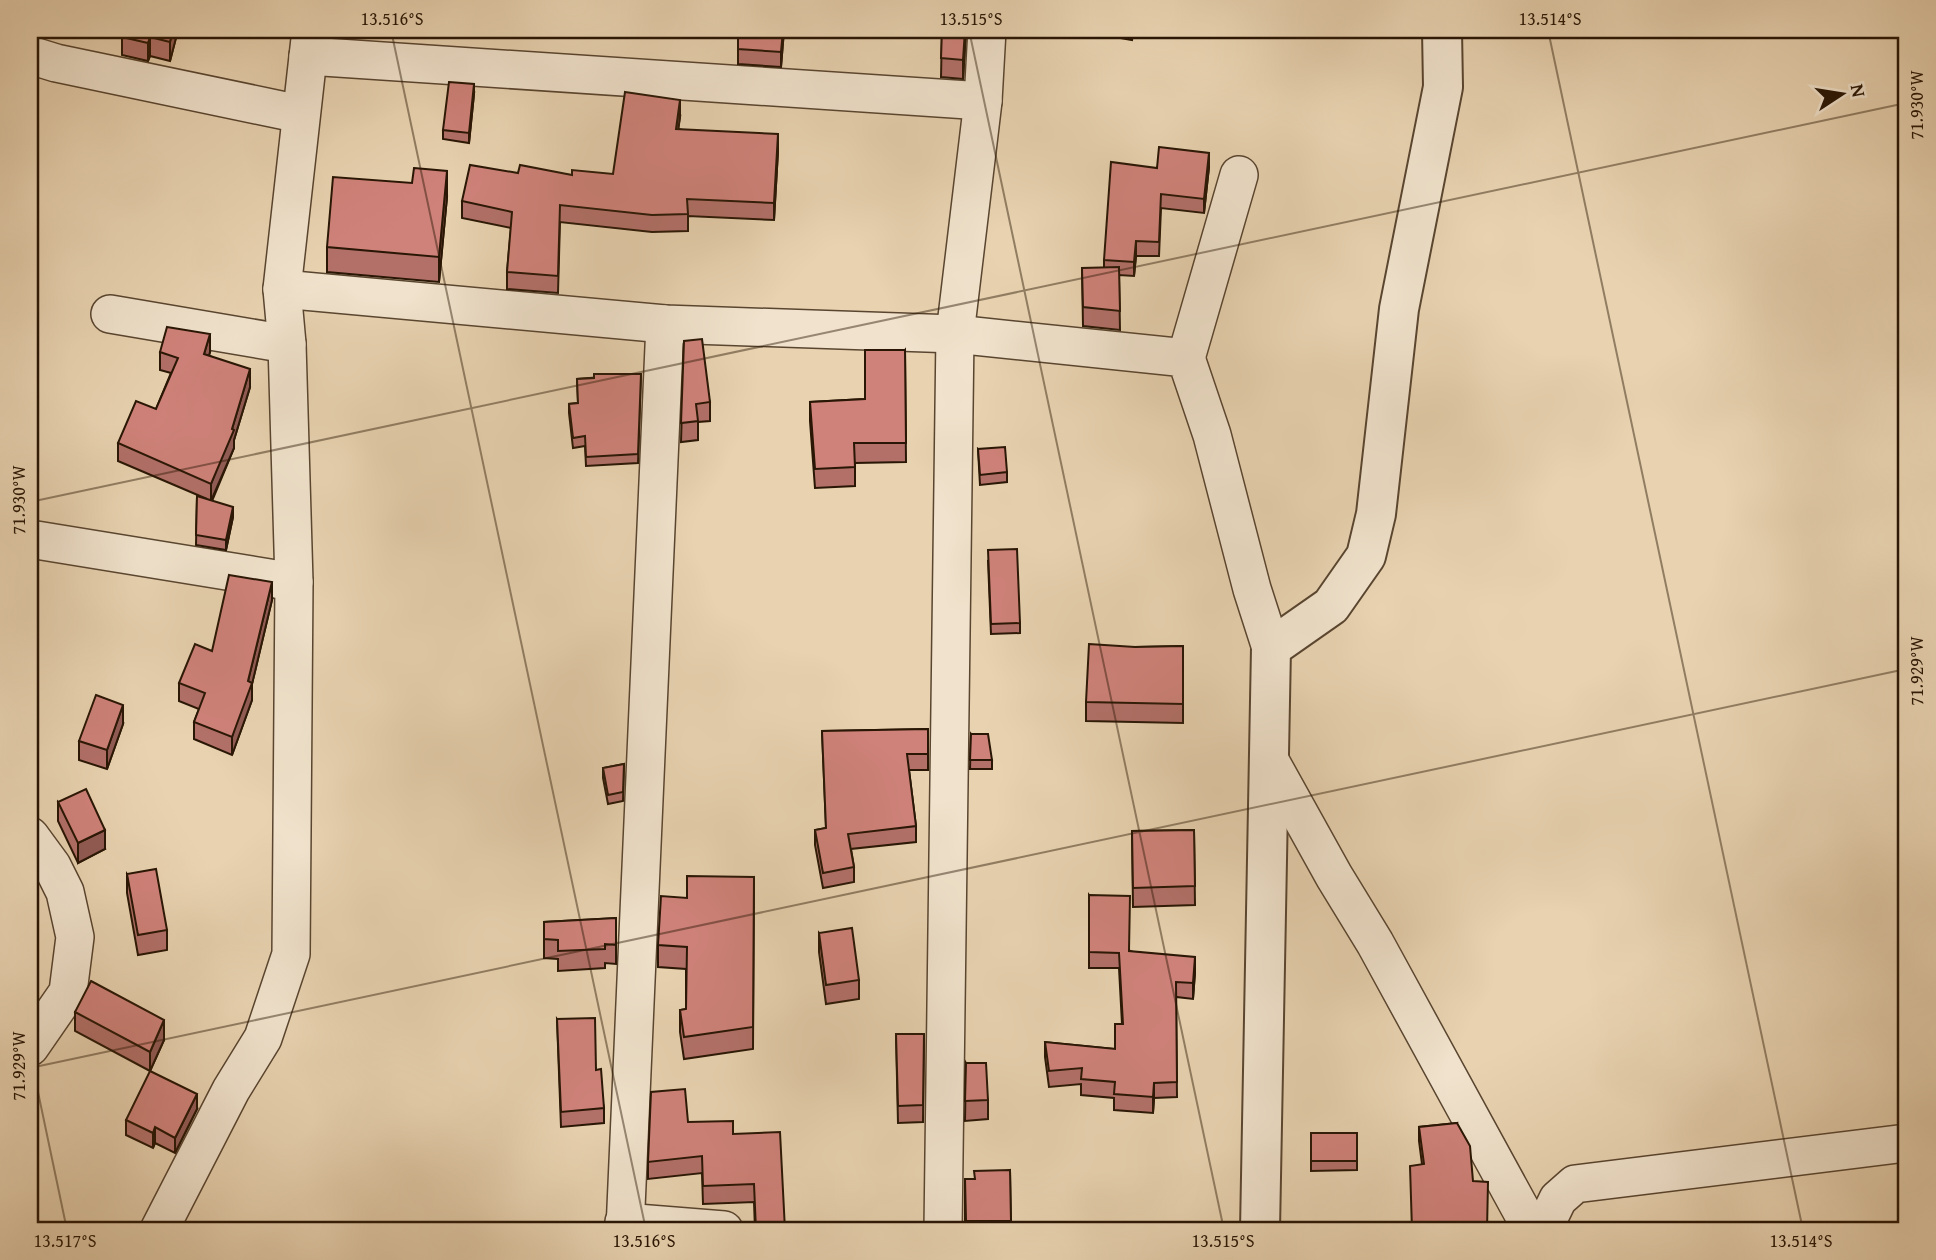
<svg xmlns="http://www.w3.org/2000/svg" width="1936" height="1260" viewBox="0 0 1936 1260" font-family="'Gentium Book Plus',serif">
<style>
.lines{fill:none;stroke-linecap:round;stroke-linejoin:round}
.minor-casing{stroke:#594530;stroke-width:40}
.tertiary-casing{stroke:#594530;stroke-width:42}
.minor{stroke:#f0e2cc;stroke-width:37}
.tertiary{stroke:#f0e2cc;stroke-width:38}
.wall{fill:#b27069;stroke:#291605;stroke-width:2}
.shaded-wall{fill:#915b55;stroke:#291605;stroke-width:2}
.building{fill:#cf827a;stroke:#291605;stroke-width:2}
.ticks{fill:none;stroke:#291605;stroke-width:2;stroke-opacity:0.45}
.neatline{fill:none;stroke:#291605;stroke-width:2.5}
.ticks-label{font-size:18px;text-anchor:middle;fill:#291605}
</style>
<rect width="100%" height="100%" fill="#e8d2b0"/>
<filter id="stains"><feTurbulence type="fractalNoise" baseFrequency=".00286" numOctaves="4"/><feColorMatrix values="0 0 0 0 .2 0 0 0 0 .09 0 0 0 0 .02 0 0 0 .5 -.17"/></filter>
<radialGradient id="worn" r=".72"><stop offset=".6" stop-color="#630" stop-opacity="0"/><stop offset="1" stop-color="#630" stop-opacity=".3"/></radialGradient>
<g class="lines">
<defs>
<g id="minor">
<polyline points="30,55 56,63 300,114"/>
<polyline points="308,56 983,101"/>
<polyline points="282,289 665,324 955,334 1186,358 1212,435 1252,589 1271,648"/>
<polyline points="110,314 287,344"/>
<polyline points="1186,358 1239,175"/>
<polyline points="30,539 294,582"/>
<polyline points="1269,759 1334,876 1375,943 1532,1230"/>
<polyline points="30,836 52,866 65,892 75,937 68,992 30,1047"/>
<polyline points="624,1222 724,1230"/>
<polyline points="159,1230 231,1090 263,1038 291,954 294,582 287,344 282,289 311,30"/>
<polyline points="625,1230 665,324"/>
<polyline points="943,1230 955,334 983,101 987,30"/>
<polyline points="1543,1230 1558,1199 1575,1184 1906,1143"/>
</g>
<polyline id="tertiary" points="1260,1230 1271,648 1331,606 1366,556 1376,514 1399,309 1443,87 1442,30"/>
</defs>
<use href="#minor" class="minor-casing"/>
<use href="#tertiary" class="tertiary-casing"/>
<use href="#minor" class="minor"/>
<use href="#tertiary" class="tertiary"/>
</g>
<g class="wall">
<polygon points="178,30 170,61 150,56 148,61 122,55 122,37"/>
<polygon points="738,30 784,30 781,67 738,64"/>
<polygon points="942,30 966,30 963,79 941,77"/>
<polygon points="1076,30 1134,30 1132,40"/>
<polygon points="474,94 469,143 443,139 443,130"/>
<polygon points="680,117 678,129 778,151 774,220 688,216 688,231 652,232 560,222 558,293 507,289 507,272 511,228 462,218 462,201 518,173 572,175 613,174"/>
<polygon points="1209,167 1204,213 1161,208 1159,256 1136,256 1134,276 1119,275 1120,330 1083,326 1082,268 1104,268 1104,260 1157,168"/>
<polygon points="447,197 439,282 327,272 327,247"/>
<polygon points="684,341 710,402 710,421 698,422 698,440 681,442"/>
<polygon points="905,350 906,462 855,463 855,486 815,488 810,421 810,402 865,399"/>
<polygon points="160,352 210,352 209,355 250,387 234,440 234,448 212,501 233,517 226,550 196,545 197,496 207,499 118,461 118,443 156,409 171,373 160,370"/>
<polygon points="641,374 638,463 586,466 585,446 573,448 569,413 569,404 578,403 577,379"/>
<polygon points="978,449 1007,472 1007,482 980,485"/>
<polygon points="988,560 1020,623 1020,633 991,634"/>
<polygon points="272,600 252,684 252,700 232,755 194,739 194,722 199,709 179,701 179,683 212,651"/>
<polygon points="1183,646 1183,723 1086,721 1086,702 1135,647"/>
<polygon points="123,724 107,769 79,760 79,741"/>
<polygon points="928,729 928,770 909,770 916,826 916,842 851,849 854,867 854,882 823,888 815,845 815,830 826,828 822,731"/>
<polygon points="971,734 992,760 992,769 970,769"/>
<polygon points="624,764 623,801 608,804 603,778 603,768"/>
<polygon points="58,802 105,849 78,863 58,821"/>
<polygon points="1194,830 1195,905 1133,907 1132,831"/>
<polygon points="127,874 167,930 167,950 138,955 127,893"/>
<polygon points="754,877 753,1049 684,1059 680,1032 680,1010 686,1009 686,969 658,967 658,945 687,898"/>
<polygon points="1089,895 1130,951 1195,972 1193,999 1176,997 1177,1097 1154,1098 1153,1113 1114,1110 1114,1098 1081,1095 1081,1084 1049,1087 1045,1057 1045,1042 1115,1049 1122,1024 1119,968 1089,968"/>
<polygon points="616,918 616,964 605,963 605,968 558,971 558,959 544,958 544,922"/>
<polygon points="819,933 859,980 859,999 826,1004 819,952"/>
<polygon points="75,1012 164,1040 150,1071 75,1031"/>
<polygon points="557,1019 596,1070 604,1108 604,1123 561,1127"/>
<polygon points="896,1034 924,1034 923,1122 898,1123"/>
<polygon points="966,1063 988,1100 988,1119 965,1121"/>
<polygon points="197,1109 175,1153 155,1143 153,1148 126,1135 126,1120"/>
<polygon points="688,1122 733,1134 785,1230 755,1230 754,1202 703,1204 702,1173 648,1179 648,1162"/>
<polygon points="1457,1123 1411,1230 1422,1164 1419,1141 1419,1127"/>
<polygon points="1311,1133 1357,1133 1357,1170 1311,1171"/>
<polygon points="1010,1170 1011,1230 965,1230 965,1179 974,1179"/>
</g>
<g class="shaded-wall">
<polygon points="173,30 178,30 170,61 170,42"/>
<polygon points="783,30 784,30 781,67 781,52"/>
<polygon points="965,30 966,30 963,79 963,60"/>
<polygon points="150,37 150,56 148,61 148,43"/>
<polygon points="474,84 474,94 469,143 469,133"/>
<polygon points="680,100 680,117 676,146 676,129"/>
<polygon points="778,134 778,151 774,220 774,203"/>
<polygon points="1209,153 1209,167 1204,213 1204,199"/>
<polygon points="447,171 447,197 439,282 439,257"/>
<polygon points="1136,241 1136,256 1134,276 1134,262"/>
<polygon points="210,334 210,352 204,372 204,354"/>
<polygon points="250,369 250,387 234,440 234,448 211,501 211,484 232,429"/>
<polygon points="233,507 233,517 226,550 226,540"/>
<polygon points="272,582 272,600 252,684 252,700 232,755 232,737 248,681"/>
<polygon points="123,705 123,724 107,769 107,750"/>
<polygon points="32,711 32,726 30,734 30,719"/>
<polygon points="105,830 105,849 78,863 78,843"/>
<polygon points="1195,957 1195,972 1193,999 1193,983"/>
<polygon points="164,1020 164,1040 150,1071 150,1052"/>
<polygon points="1154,1083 1154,1098 1153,1113 1153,1097"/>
<polygon points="197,1094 197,1109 175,1153 175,1138"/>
<polygon points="155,1127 155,1143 153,1148 153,1133"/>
</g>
<g class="building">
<polygon points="124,30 173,30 170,42 150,37 148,43 122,37"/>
<polygon points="738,30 783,30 781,52 738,49"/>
<polygon points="942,30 965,30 963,60 941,58"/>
<polygon points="449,82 474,84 469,133 443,130"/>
<polygon points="625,92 680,100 676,129 778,134 774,203 687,199 688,214 652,215 560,205 558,276 507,272 512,212 462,201 470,165 518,173 520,165 572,175 572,170 613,174"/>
<polygon points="1159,147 1209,153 1204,199 1161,194 1159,242 1136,241 1134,262 1104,260 1111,162 1157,168"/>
<polygon points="414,168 447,171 439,257 327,247 333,177 412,183"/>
<polygon points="1119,267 1120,311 1083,307 1082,268"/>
<polygon points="167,327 210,334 204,354 250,369 232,429 234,430 211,484 118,443 136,401 156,409 178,358 160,352"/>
<polygon points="702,339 710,402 696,404 698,421 681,423 684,341"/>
<polygon points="865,350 905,350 906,443 854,443 855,467 815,469 810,402 865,399"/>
<polygon points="594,374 641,374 638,454 586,457 585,436 573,438 569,404 578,403 577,379 594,378"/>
<polygon points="1005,447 1007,472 980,475 978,449"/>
<polygon points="197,496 233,507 226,540 196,535"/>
<polygon points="1017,549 1020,623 991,624 988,550"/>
<polygon points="229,575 272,582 248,681 252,683 232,737 194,722 205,693 179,683 195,644 212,651"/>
<polygon points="1089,644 1135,647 1183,646 1183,704 1086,702"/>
<polygon points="96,695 123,705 107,750 79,741"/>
<polygon points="928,729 928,754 907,754 916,826 848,834 854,867 823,873 815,830 826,828 822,731"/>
<polygon points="971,734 988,734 992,760 970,760"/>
<polygon points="624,764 623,792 608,795 603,768"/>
<polygon points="86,789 105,830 78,843 58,802"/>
<polygon points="1194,830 1195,886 1133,888 1132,831"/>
<polygon points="156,869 167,930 138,935 127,874"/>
<polygon points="687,876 754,877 753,1027 684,1037 680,1010 686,1009 687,947 658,945 661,896 687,898"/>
<polygon points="1089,895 1130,896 1129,951 1195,957 1193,983 1176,982 1177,1082 1154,1083 1153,1097 1114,1094 1115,1082 1081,1079 1082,1068 1049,1071 1045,1042 1115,1049 1115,1024 1123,1024 1119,953 1089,952"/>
<polygon points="616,918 616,945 605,944 605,949 558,951 558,940 544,939 544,922"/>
<polygon points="852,928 859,980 826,985 819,933"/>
<polygon points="91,981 164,1020 150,1052 75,1012"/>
<polygon points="595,1018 596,1070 601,1069 604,1108 561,1112 557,1019"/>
<polygon points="896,1034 924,1034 923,1105 898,1106"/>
<polygon points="966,1063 986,1063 988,1100 965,1101"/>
<polygon points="150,1071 197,1094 175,1138 155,1127 153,1133 126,1120"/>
<polygon points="685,1089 688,1122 733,1121 733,1134 780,1132 785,1230 756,1230 754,1184 703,1186 702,1156 648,1162 651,1092"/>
<polygon points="1457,1123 1470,1146 1473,1181 1488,1182 1487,1230 1412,1230 1410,1166 1424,1164 1419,1127"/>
<rect x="1311" y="1133" width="46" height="28"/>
<polygon points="1010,1170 1011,1221 966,1221 965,1179 975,1179 974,1171"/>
<polygon points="30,1226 43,1230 30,1230"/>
</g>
<path class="ticks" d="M391,30L646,1230M969,30L1224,1230M1548,30L1803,1230M30,502L1906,103M30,1054L67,1230M30,1068L1906,669"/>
<rect width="1936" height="1260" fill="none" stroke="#e8d2b0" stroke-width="77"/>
<g transform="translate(1842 94) rotate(78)" stroke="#f0e2cc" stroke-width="5" paint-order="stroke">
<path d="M0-5L12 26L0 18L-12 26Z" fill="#291605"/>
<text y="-10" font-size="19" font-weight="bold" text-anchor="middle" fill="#291605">N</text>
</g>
<rect x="38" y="38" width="1860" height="1184" class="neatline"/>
<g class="ticks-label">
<text x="392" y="25">13.516°S</text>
<text x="971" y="25">13.515°S</text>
<text x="1550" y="25">13.514°S</text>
<text transform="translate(1917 105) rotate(-90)" y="6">71.930°W</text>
<text transform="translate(19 500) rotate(-90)" y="6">71.930°W</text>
<text transform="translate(1917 671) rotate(-90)" y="6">71.929°W</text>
<text transform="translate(19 1066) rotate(-90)" y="6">71.929°W</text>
<text x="65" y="1247">13.517°S</text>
<text x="644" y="1247">13.516°S</text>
<text x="1223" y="1247">13.515°S</text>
<text x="1801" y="1247">13.514°S</text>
</g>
<rect width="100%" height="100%" filter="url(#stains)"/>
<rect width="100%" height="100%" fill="url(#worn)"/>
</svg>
